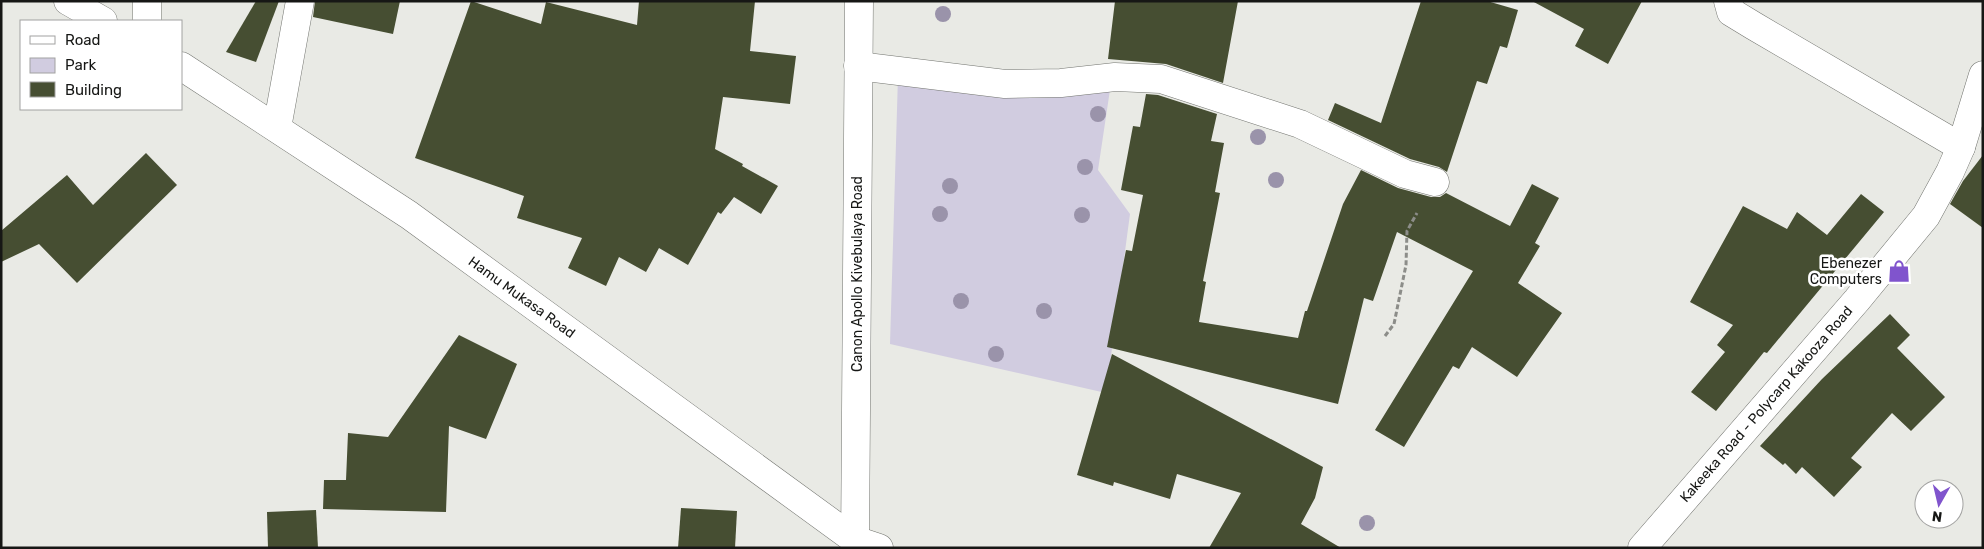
<svg xmlns="http://www.w3.org/2000/svg" width="1984" height="549" viewBox="0 0 1984 549" font-family="Rubik,sans-serif">
<style>
.green{fill:#d1cce0}
.building{fill:#464e32}
.lines{fill:none;stroke-linecap:round;stroke-linejoin:round}
.minor-casing{stroke:#72746f;stroke-width:29}
.major-casing{stroke:#72746f;stroke-width:29}
.path{stroke:#8c8d89;stroke-width:3;stroke-dasharray:5 2.5;stroke-linecap:butt}
.minor{stroke:#fff;stroke-width:28}
.major{stroke:#fff;stroke-width:28}
.tree{fill:#9a93aa}
.labels{text-anchor:middle;stroke-width:5;stroke-linejoin:round;paint-order:stroke}
.poi-label{font-size:14px;fill:#161715;stroke:#fff;text-anchor:end}
.street-label{font-size:14px;fill:#161715;stroke:#fff}
</style>
<rect width="100%" height="100%" fill="#e9eae5"/>
<polygon class="green" points="898,76 1111,83 1098,170 1130,214 1106,393 890,344"/>
<g class="building">
<polygon points="256,1 279,1 256,62 226,52"/>
<polygon points="315,1 400,1 393,34 313,17"/>
<polygon points="471,1 541,24 546,2 637,25 639,1 755,1 750,51 796,56 790,104 723,97 715,149 743,164 742,166 778,186 761,214 734,197 721,214 718,212 688,265 659,248 646,272 619,257 606,286 568,268 582,238 517,218 524,196 415,158"/>
<polygon points="1115,1 1238,1 1223,83 1166,64 1108,59"/>
<polygon points="1421,1 1487,1 1518,10 1507,48 1500,46 1487,84 1477,81 1447,172 1439,167 1410,159 1328,120 1335,103 1381,123"/>
<polygon points="1532,1 1642,1 1608,64 1575,46 1584,29"/>
<polygon points="1146,94 1158,95 1217,114 1211,141 1224,143 1215,192 1220,193 1203,281 1206,282 1199,322 1298,338 1305,311 1307,311 1343,204 1361,170 1398,188 1431,197 1440,197 1446,193 1510,226 1532,184 1559,198 1535,243 1540,246 1518,283 1562,313 1517,377 1472,347 1459,369 1453,366 1404,447 1375,430 1473,271 1397,232 1373,301 1364,298 1338,404 1107,347 1126,250 1132,251 1143,195 1121,190 1133,126 1140,127"/>
<polygon points="146,153 177,185 77,283 39,244 1,262 1,231 67,175 93,205"/>
<polygon points="1983,155 1983,228 1950,204 1963,181"/>
<polygon points="1861,194 1884,212 1767,353 1764,352 1716,411 1691,392 1725,352 1717,345 1733,325 1690,302 1743,206 1787,229 1797,212 1827,235"/>
<polygon points="1890,314 1910,335 1897,348 1945,397 1911,431 1892,413 1851,458 1862,467 1834,497 1802,467 1796,474 1785,463 1783,465 1760,446 1822,379"/>
<polygon points="459,335 517,364 486,439 449,426 446,512 323,509 324,480 346,480 348,433 388,437"/>
<polygon points="1112,354 1323,467 1315,498 1301,524 1341,548 1209,548 1241,493 1177,474 1170,499 1114,482 1113,486 1077,475"/>
<polygon points="681,508 737,511 735,548 678,548"/>
<polygon points="316,510 318,548 268,548 267,512"/>
</g>
<g class="lines">
<defs>
<g id="minor">
<polyline points="68,1 103,21"/>
<polyline points="1728,1 1731,12 1754,26 1961,147"/>
<polyline points="147,21 147,1"/>
<polyline points="181,66 409,215 855,540 879,548"/>
<polyline points="858,66 1005,84 1061,83 1115,77 1161,79 1300,124 1405,174 1435,182"/>
<polyline points="277,128 300,1"/>
<polyline points="1642,548 1857,300 1926,216 1950,172 1961,147 1983,75"/>
</g>
<polyline id="major" points="855,548 859,1"/>
</defs>
<use href="#minor" class="minor-casing"/>
<use href="#major" class="major-casing"/>
<polyline class="path" points="1385,336 1394,324 1406,265 1407,231 1417,213"/>
<use href="#minor" class="minor"/>
<use href="#major" class="major"/>
</g>
<g class="tree">
<circle cx="943" cy="14" r="8"/>
<circle cx="1098" cy="114" r="8"/>
<circle cx="1258" cy="137" r="8"/>
<circle cx="1085" cy="167" r="8"/>
<circle cx="1276" cy="180" r="8"/>
<circle cx="950" cy="186" r="8"/>
<circle cx="940" cy="214" r="8"/>
<circle cx="1082" cy="215" r="8"/>
<circle cx="961" cy="301" r="8"/>
<circle cx="1044" cy="311" r="8"/>
<circle cx="996" cy="354" r="8"/>
<circle cx="1367" cy="523" r="8"/>
</g>
<defs>
<symbol id="shop-bare" viewBox="-9 -9 18 18"><path d="M-5-2.5h2.3a2.7 3.5 0 0 1 5.4 0H5L5.5 6h-11ZM-1.5-2.5h3a1.5 2.3 0 0 0-3 0Z" fill="#8054cd" stroke="#fff" stroke-width="2.5" paint-order="stroke"/></symbol>
</defs>
<g fill-rule="evenodd">
<use href="#shop-bare" x="1883" y="255" width="32" height="32"/>
</g>
<g class="labels">
<g class="poi-label">
<text x="1882" y="268">Ebenezer<tspan x="1882" dy="16">Computers</tspan></text>
</g>
<g class="street-label">
<text transform="translate(857 274) rotate(-90)" y="5">Canon Apollo Kivebulaya Road</text>
<text transform="translate(522 297) rotate(36)" y="5">Hamu Mukasa Road</text>
<text transform="translate(1766 404) rotate(-49)" y="5">Kakeeka Road - Polycarp Kakooza Road</text>
</g>
</g>
<rect width="1984" height="549" fill="none" stroke="#161715" stroke-width="5"/>
<rect x="20" y="20" width="162" height="90" fill="#ffffff" stroke="#a2a2a1"/>
<rect x="30" y="36" width="25" height="8" fill="#ffffff" stroke="#a2a2a1"/>
<text x="65" y="45" font-size="15" fill="#161715">Road</text>
<rect x="30" y="58" width="25" height="15" fill="#d1cce0" stroke="#a2a2a1"/>
<text x="65" y="70" font-size="15" fill="#161715">Park</text>
<rect x="30" y="82" width="25" height="15" fill="#464e32" stroke="#a2a2a1"/>
<text x="65" y="95" font-size="15" fill="#161715">Building</text>
<g transform="translate(1939 504) rotate(188)"><circle r="24" fill="#ffffff" stroke="#a2a2a1"/>
<path d="M0-4L9 19L0 12L-9 19Z" fill="#8054cd"/>
<text y="-8" font-size="14" font-weight="bold" text-anchor="middle" fill="#161715">N</text>
</g>
</svg>
